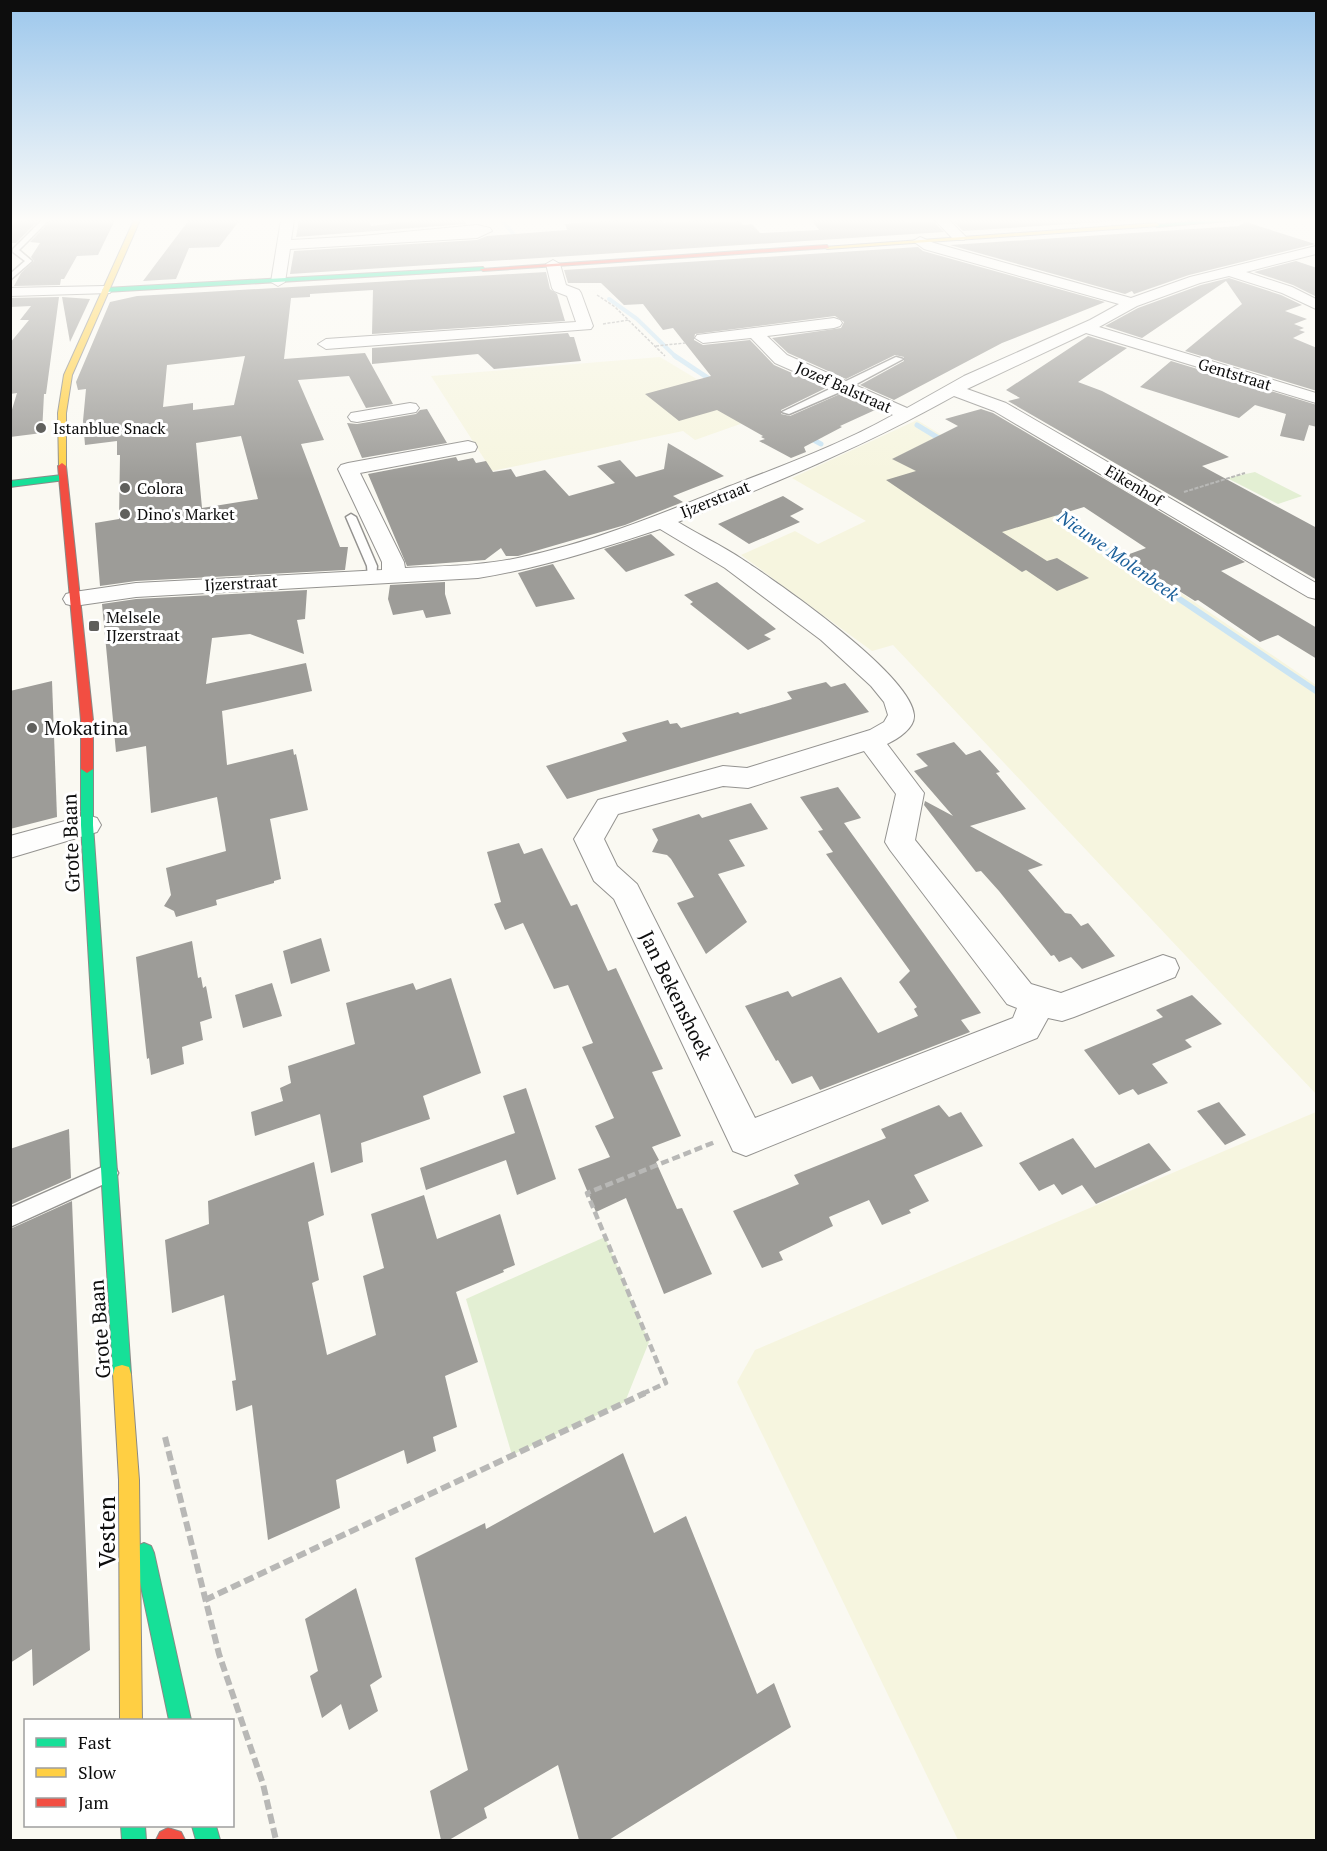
<svg xmlns="http://www.w3.org/2000/svg" width="1327" height="1851" viewBox="0 0 1327 1851" font-family="'PT Serif',serif">
<style>
.farmland{fill:#f6f5df}
.green{fill:#e3efd3}
.lines{fill:none;stroke-linecap:round;stroke-linejoin:round}
.stream-far2{stroke:#cae4f3;stroke-width:4}
.stream-far1{stroke:#cae4f3;stroke-width:5}
.stream{stroke:#cae4f3;stroke-width:6}
.building{fill:#9d9c98;fill-rule:evenodd}
.lane-casing{stroke:#949390;stroke-width:3}
.street-casing{stroke:#949390;stroke-width:2}
.fast-casing{stroke:#8a8a87;stroke-width:2}
.slow-casing{stroke:#8a8a87;stroke-width:2}
.jam-casing{stroke:#8a8a87;stroke-width:2}
.path-far3{stroke:#b8b8b6;stroke-width:1.5;stroke-dasharray:3 1.5;stroke-linecap:butt}
.path-far2{stroke:#b8b8b6;stroke-width:2;stroke-dasharray:4 1.5;stroke-linecap:butt}
.path-far1{stroke:#b8b8b6;stroke-width:4.5;stroke-dasharray:8 4;stroke-linecap:butt}
.path{stroke:#b8b8b6;stroke-width:6;stroke-dasharray:10 4.5;stroke-linecap:butt}
.lane{fill:#fefefd;fill-rule:evenodd}
.street{fill:#fefefd;fill-rule:evenodd}
.fast{fill:#16e098;fill-rule:evenodd}
.slow{fill:#ffcf43;fill-rule:evenodd}
.jam{fill:#f24e42;fill-rule:evenodd}
.poi-dot{fill:#60605d;stroke:#fff;stroke-width:2}
.labels{text-anchor:middle;stroke-width:6;stroke-linejoin:round;paint-order:stroke}
.far-street-label{font-size:16px;fill:#0d0d0d;stroke:#fff}
.far-poi-label{font-size:16px;fill:#0d0d0d;stroke:#fff;text-anchor:start}
.far-water-label{font-size:18px;font-style:italic;fill:#1c609a;stroke:#fff}
.poi-label{font-size:20px;fill:#0d0d0d;stroke:#fff;text-anchor:start}
.street-label{font-size:20px;fill:#0d0d0d;stroke:#fff}
.near-street-label{font-size:24px;fill:#0d0d0d;stroke:#fff}
</style>
<rect width="100%" height="100%" fill="#faf9f2"/>
<g class="farmland">
<polygon points="660,357 760,417 695,440 683,431 492,471 431,376"/>
<polygon points="917,420 1045,498 1089,534 1165,582 1316,685 1316,1094 893,645 872,651 741,555 795,531 818,544 866,521 792,478"/>
<polygon points="1316,1112 1316,1840 958,1840 737,1382 755,1350"/>
</g>
<g class="green">
<polygon points="1255,472 1302,496 1278,504 1227,478"/>
<polygon points="605,1237 649,1342 625,1402 512,1455 466,1299"/>
</g>
<g class="lines">
<g class="stream-far2">
<polyline points="502,220 519,241"/>
<polyline points="609,299 637,319 677,358"/>
</g>
<g class="stream-far1">
<polyline points="675,356 714,382"/>
<polyline points="917,425 945,442"/>
<polyline points="806,436 821,444"/>
<polyline points="1050,508 1079,532"/>
</g>
<polyline class="stream" points="1077,530 1316,691"/>
</g>
<g class="building">
<polygon points="30,220 39,220 16,243 10,243 10,227 16,221"/>
<polygon points="51,220 115,220 98,255 77,256 64,279 61,279 60,285 14,286 21,273 34,261 31,257 40,243 30,242"/>
<polygon points="189,220 240,220 219,247 189,248 176,279 143,281"/>
<polygon points="299,220 369,220 371,226 420,220 464,220 466,224 296,237"/>
<polygon points="619,220 620,222 662,220 663,223 704,220 710,220 712,223 741,221 743,225 752,224 760,233 819,230 811,220 904,220 909,223 934,222 944,232 290,274 294,251 477,240 487,236 567,230 565,224"/>
<polygon points="961,220 1131,220 963,231 953,221"/>
<polygon points="1246,222 1315,244 1189,275 1134,294 1132,291 1125,294 950,245 1238,226"/>
<polygon points="918,247 923,251 1105,302 1002,343 894,400 860,385 904,361 904,357 895,355 846,379 788,353 772,338 841,328 844,322 835,316 695,334 694,340 703,345 750,340 774,365 826,388 781,410 781,414 790,416 840,394 875,410 840,426 842,427 804,447 806,452 791,458 759,441 765,439 761,437 763,436 717,410 679,421 645,394 711,376 673,328 663,330 643,304 624,305 601,283 568,283 564,270"/>
<polygon points="1296,261 1317,268 1317,297 1293,285 1254,272"/>
<path d="M546,272L550,289L557,294L565,321L372,334L373,290L310,294V297L291,298L284,359L365,353L393,404L366,408L349,376L298,380L324,440L301,444L340,547H348L345,570L136,581L100,586L95,523L119,519L120,455H117V441L85,445L83,421L86,389L78,390L76,382L110,302L137,296ZM245,356L234,405L193,410V403L163,407L167,365ZM241,436L258,499L202,508L196,443Z"/>
<polygon points="1229,278 1281,295 1302,305 1285,311 1307,319 1294,324 1304,328 1299,330 1305,332 1293,338 1317,348 1317,391 1185,351 1242,304 1226,281 1142,338 1105,326 1138,308 1201,285"/>
<polygon points="59,297 46,394 44,394 42,433 10,437 10,416 17,393 10,394 10,343 29,320 20,320 31,306 10,307 10,298"/>
<polygon points="62,297 90,299 70,342"/>
<polygon points="568,333 570,337 574,337 581,361 494,369 478,354 372,364 372,348"/>
<polygon points="1088,336 1127,348 1078,382 1102,391 1229,457 1202,466 1317,528 1317,580 1008,401 1020,398 1006,390"/>
<polygon points="1171,361 1317,405 1317,427 1309,425 1304,441 1280,436 1286,414 1255,405 1239,418 1140,387"/>
<polygon points="427,409 447,443 362,458 347,423 357,424 416,414 420,410"/>
<polygon points="981,409 993,413 1245,562 1221,571 1317,628 1317,659 1278,635 1260,642 1198,600 1195,601 1124,556 1146,548 1084,507 1002,532 1047,561 1057,558 1089,578 1057,591 1026,570 1022,572 886,480 916,471 892,459 958,426 945,419"/>
<polygon points="668,443 724,476 673,496 683,502 625,525 518,556 506,556 501,548 485,560 407,566 368,474 456,457 458,461 473,458 476,463 486,461 493,472 511,469 516,477 545,470 569,496 615,483 597,466 620,460 636,477 664,469"/>
<polygon points="783,496 804,509 790,516 800,522 749,544 718,524"/>
<polygon points="651,534 675,555 626,572 604,549"/>
<polygon points="553,564 575,599 536,607 518,573"/>
<polygon points="445,582 445,594 451,614 426,618 423,610 393,615 388,599 390,585"/>
<polygon points="717,582 776,629 764,635 771,639 748,650 690,604 693,602 684,595"/>
<polygon points="307,590 305,619 297,620 304,654 250,634 212,638 206,684 306,663 312,691 222,711 227,765 293,749 294,755 296,754 308,810 270,819 281,879 274,881 274,883 216,900 217,905 176,917 174,911 164,906 171,895 166,868 226,851 217,797 151,813 146,746 116,752 102,604 136,599"/>
<polygon points="52,681 57,817 10,829 10,691"/>
<polygon points="826,682 831,687 845,683 869,712 567,799 546,766 627,741 622,733 668,720 670,724 677,723 681,728 738,712 740,714 792,699 787,692"/>
<polygon points="954,742 966,755 980,750 1000,772 996,773 1026,809 970,826 1043,865 1028,870 1065,913 1071,914 1081,926 1088,923 1115,956 1082,969 1071,957 1059,962 1054,955 1051,956 999,891 981,871 976,872 924,805 925,801 953,816 914,771 928,766 916,754"/>
<polygon points="838,787 861,818 844,823 981,1013 961,1020 970,1032 820,1090 812,1076 792,1084 778,1060 776,1061 745,1006 788,991 792,997 841,977 878,1033 918,1016 914,1009 917,1007 899,982 910,971 826,854 833,852 818,831 823,830 800,797"/>
<polygon points="751,803 768,829 729,840 745,866 718,874 747,922 706,954 677,903 694,897 671,859 667,855 652,852 658,840 652,829 699,814 702,818"/>
<polygon points="519,843 524,854 542,848 571,906 577,904 608,971 616,968 663,1069 652,1072 681,1136 652,1147 659,1160 656,1162 677,1209 682,1208 712,1274 664,1294 626,1198 596,1212 578,1169 610,1157 595,1126 614,1118 582,1047 593,1043 568,985 554,989 523,923 505,930 494,904 501,902 487,852"/>
<polygon points="321,938 330,971 291,984 283,951"/>
<polygon points="192,941 198,978 201,977 203,988 206,986 212,1018 200,1022 203,1040 182,1047 184,1064 151,1075 149,1058 147,1059 136,957"/>
<polygon points="451,978 481,1073 423,1096 430,1119 361,1143 363,1162 331,1173 320,1114 255,1136 251,1112 283,1101 280,1088 291,1083 288,1066 355,1044 346,1003 413,983 416,990"/>
<polygon points="272,983 282,1016 243,1028 235,995"/>
<polygon points="1192,995 1222,1024 1185,1040 1192,1047 1152,1064 1168,1083 1138,1095 1133,1089 1119,1095 1084,1050 1163,1017 1156,1010"/>
<polygon points="526,1088 556,1179 517,1195 506,1160 426,1190 420,1168 515,1133 503,1096"/>
<polygon points="1219,1102 1246,1135 1225,1145 1197,1111"/>
<polygon points="939,1105 949,1117 961,1112 983,1146 914,1175 929,1201 909,1210 911,1213 882,1225 869,1200 829,1217 833,1226 779,1252 783,1260 762,1268 733,1211 799,1184 794,1175 886,1138 881,1129"/>
<polygon points="69,1129 71,1178 10,1205 10,1149"/>
<polygon points="1073,1138 1095,1168 1149,1143 1171,1170 1096,1204 1082,1185 1062,1195 1054,1184 1039,1191 1019,1163"/>
<polygon points="314,1162 324,1215 308,1222 319,1280 312,1283 327,1355 376,1335 363,1276 384,1268 371,1214 424,1195 437,1239 500,1214 515,1265 503,1270 504,1272 456,1292 478,1362 445,1376 457,1427 433,1437 436,1451 407,1464 404,1450 336,1480 340,1508 268,1540 252,1405 236,1411 232,1381 236,1380 224,1295 172,1313 165,1240 209,1224 208,1201"/>
<polygon points="72,1201 90,1650 33,1686 32,1649 10,1663 10,1229"/>
<polygon points="623,1453 654,1533 686,1516 757,1694 774,1683 791,1727 609,1840 579,1840 558,1765 484,1808 487,1818 449,1840 441,1840 430,1791 468,1770 415,1558 485,1523 486,1529"/>
<polygon points="356,1588 382,1677 370,1685 378,1711 349,1730 341,1704 322,1718 310,1676 318,1671 305,1619"/>
</g>
<g class="lines">
<defs>
<g id="lane">
<polygon points="42,220 49,220 19,250 32,261 10,280 10,274 25,261 13,252 13,249"/>
<polygon points="896,357 903,359 847,389 789,414 782,412"/>
<polygon points="351,514 356,517 377,566 376,578 368,578 367,566 346,517"/>
<polygon points="109,1164 115,1167 118,1173 115,1179 10,1227 10,1208"/>
</g>
<g id="street">
<polygon points="281,220 294,220 291,240 362,236 477,225 490,228 492,231 477,238 290,249 285,282 278,286 271,282"/>
<polygon points="935,220 949,220 966,237 964,240 954,240"/>
<path d="M920,237L934,243L1131,298L1190,277L1316,246V254L1246,272L1292,287L1316,299V309L1282,293L1229,276L1200,283L1137,306L1099,327L1316,393V403L1086,333L967,389L1006,403L1316,583V599L1308,597L994,411L954,396C865,446 772,484 678,522C699,535 721,545 742,559C777,582 911,674 914,715C915,728 898,739 887,744L924,793L915,840L1031,984L1061,993L1163,955L1175,959L1179,968L1175,977L1074,1017L1062,1021L1048,1018L1037,1038L746,1156L733,1151L614,899L594,881L574,839L598,800L723,766L747,768L870,730L884,722L888,715L884,702L871,686L821,640L725,568L660,529C599,549 541,568 478,578L136,597L74,606L66,604L63,599L66,594L74,592L136,583L382,570V562L338,469L341,465L348,463L468,441L475,443L477,447L475,451L360,473L404,562L405,568C442,566 481,566 518,558C591,543 661,514 730,486C785,465 841,444 893,415L775,363L751,338L703,343L695,338L697,335L834,318L840,320L842,323L840,326L834,328L767,336L787,355L907,408L964,376L1090,320L1119,304L924,249L913,241ZM864,751L896,794L885,842L890,850L1007,1004L1017,1008L1013,1018L755,1118L637,884L617,866L604,839L618,814L723,786L748,788Z"/>
<polygon points="553,260 560,264 566,285 579,290 581,293 593,326 591,329 326,349 318,344 326,339 576,322 567,296 554,291 552,288 546,264"/>
<polygon points="105,286 112,290 110,293 10,296 10,288"/>
<polygon points="410,403 416,404 419,408 416,412 357,422 351,421 348,417 351,413 357,412"/>
<polygon points="87,815 97,818 101,825 97,832 10,858 10,836"/>
</g>
<g id="fast">
<polygon points="1206,220 1241,220 1157,227 1154,225"/>
<polygon points="483,267 485,270 105,292 102,290 105,288"/>
<polygon points="62,475 66,478 65,480 10,487 10,481"/>
<polygon points="87,765 93,769 93,825 131,1374 129,1381 122,1383 115,1381 113,1374 81,825 81,769"/>
<polygon points="144,1543 151,1546 154,1553 191,1720 169,1720 134,1553 137,1546"/>
<polygon points="121,1826 145,1826 146,1840 122,1840"/>
<polygon points="192,1826 216,1826 220,1840 196,1840"/>
</g>
<g id="slow">
<polygon points="134,220 140,220 72,375 66,413 66,466 59,468 58,413 64,375"/>
<polygon points="1157,223 1159,226 827,249 824,247"/>
<polygon points="122,1365 129,1367 131,1374 139,1480 142,1720 120,1720 119,1480 113,1374 115,1367"/>
</g>
<g id="jam">
<polygon points="827,245 829,248 483,271 480,269"/>
<polygon points="62,463 66,466 93,720 93,769 87,773 81,769 81,720 58,466"/>
<polygon points="168,1828 181,1832 185,1840 156,1840 160,1832"/>
</g>
</defs>
<use href="#lane" class="lane-casing"/>
<use href="#street" class="street-casing"/>
<use href="#fast" class="fast-casing"/>
<use href="#slow" class="slow-casing"/>
<use href="#jam" class="jam-casing"/>
<g class="path-far3">
<polyline points="340,221 348,220"/>
<polyline points="597,295 615,307 665,356"/>
<polyline points="603,324 629,320"/>
<polyline points="656,346 685,343"/>
</g>
<polyline class="path-far2" points="1184,492 1245,473"/>
<polyline class="path-far1" points="642,1394 666,1383 587,1193 715,1142"/>
<g class="path">
<polyline points="165,1437 219,1654 263,1784 276,1840"/>
<polyline points="205,1600 645,1393"/>
</g>
<use href="#lane" class="lane"/>
<use href="#street" class="street"/>
<use href="#fast" class="fast"/>
<use href="#slow" class="slow"/>
<use href="#jam" class="jam"/>
</g>
<linearGradient id="sky" x2="0" y2="1"><stop stop-color="#9cc7ec"/><stop offset="0.46" stop-color="#fdfcf9"/><stop offset="1" stop-color="#fdfcf9" stop-opacity="0"/></linearGradient>
<rect width="1327" height="479" fill="url(#sky)"/>
<g class="poi-dot">
<circle cx="41" cy="428" r="6"/>
<circle cx="125" cy="488" r="6"/>
<circle cx="125" cy="514" r="6"/>
<rect x="88" y="620" width="12" height="12" rx="3"/>
<circle cx="32" cy="728" r="6"/>
</g>
<g class="labels">
<g class="far-street-label">
<text transform="translate(1235 374) rotate(17)" y="6">Gentstraat</text>
<text transform="translate(844 387) rotate(24)" y="6">Jozef Balstraat</text>
<text transform="translate(1134 485) rotate(31)" y="6">Eikenhof</text>
<text transform="translate(715 499) rotate(-22)" y="6">Ijzerstraat</text>
<text transform="translate(241 583) rotate(-3)" y="6">Ijzerstraat</text>
</g>
<g class="far-poi-label">
<text x="53" y="434">Istanblue Snack</text>
<text x="137" y="494">Colora</text>
<text x="137" y="520">Dino's Market</text>
<text x="106" y="623">Melsele<tspan x="106" dy="18">IJzerstraat</tspan></text>
</g>
<g class="far-water-label">
<text transform="translate(1118 556) rotate(35)" y="6">Nieuwe Molenbeek</text>
</g>
<g class="poi-label">
<text x="44" y="735">Mokatina</text>
</g>
<g class="street-label">
<text transform="translate(71 843) rotate(-92)" y="7">Grote Baan</text>
<text transform="translate(676 995) rotate(64)" y="7">Jan Bekenshoek</text>
<text transform="translate(100 1329) rotate(-94)" y="7">Grote Baan</text>
</g>
<g class="near-street-label">
<text transform="translate(107 1532) rotate(-90)" y="8">Vesten</text>
</g>
</g>
<rect width="1327" height="1851" fill="none" stroke="#0d0d0d" stroke-width="24"/>
<rect x="24" y="1719" width="210" height="108" fill="#ffffff" stroke="#9e9e9e" stroke-width="1.5"/>
<rect x="36" y="1738" width="30" height="9" fill="#16e098" stroke="#9e9e9e" stroke-width="1.5"/>
<text x="78" y="1749" font-size="18" fill="#0d0d0d">Fast</text>
<rect x="36" y="1768" width="30" height="9" fill="#ffcf43" stroke="#9e9e9e" stroke-width="1.5"/>
<text x="78" y="1779" font-size="18" fill="#0d0d0d">Slow</text>
<rect x="36" y="1798" width="30" height="9" fill="#f24e42" stroke="#9e9e9e" stroke-width="1.5"/>
<text x="78" y="1809" font-size="18" fill="#0d0d0d">Jam</text>
</svg>
